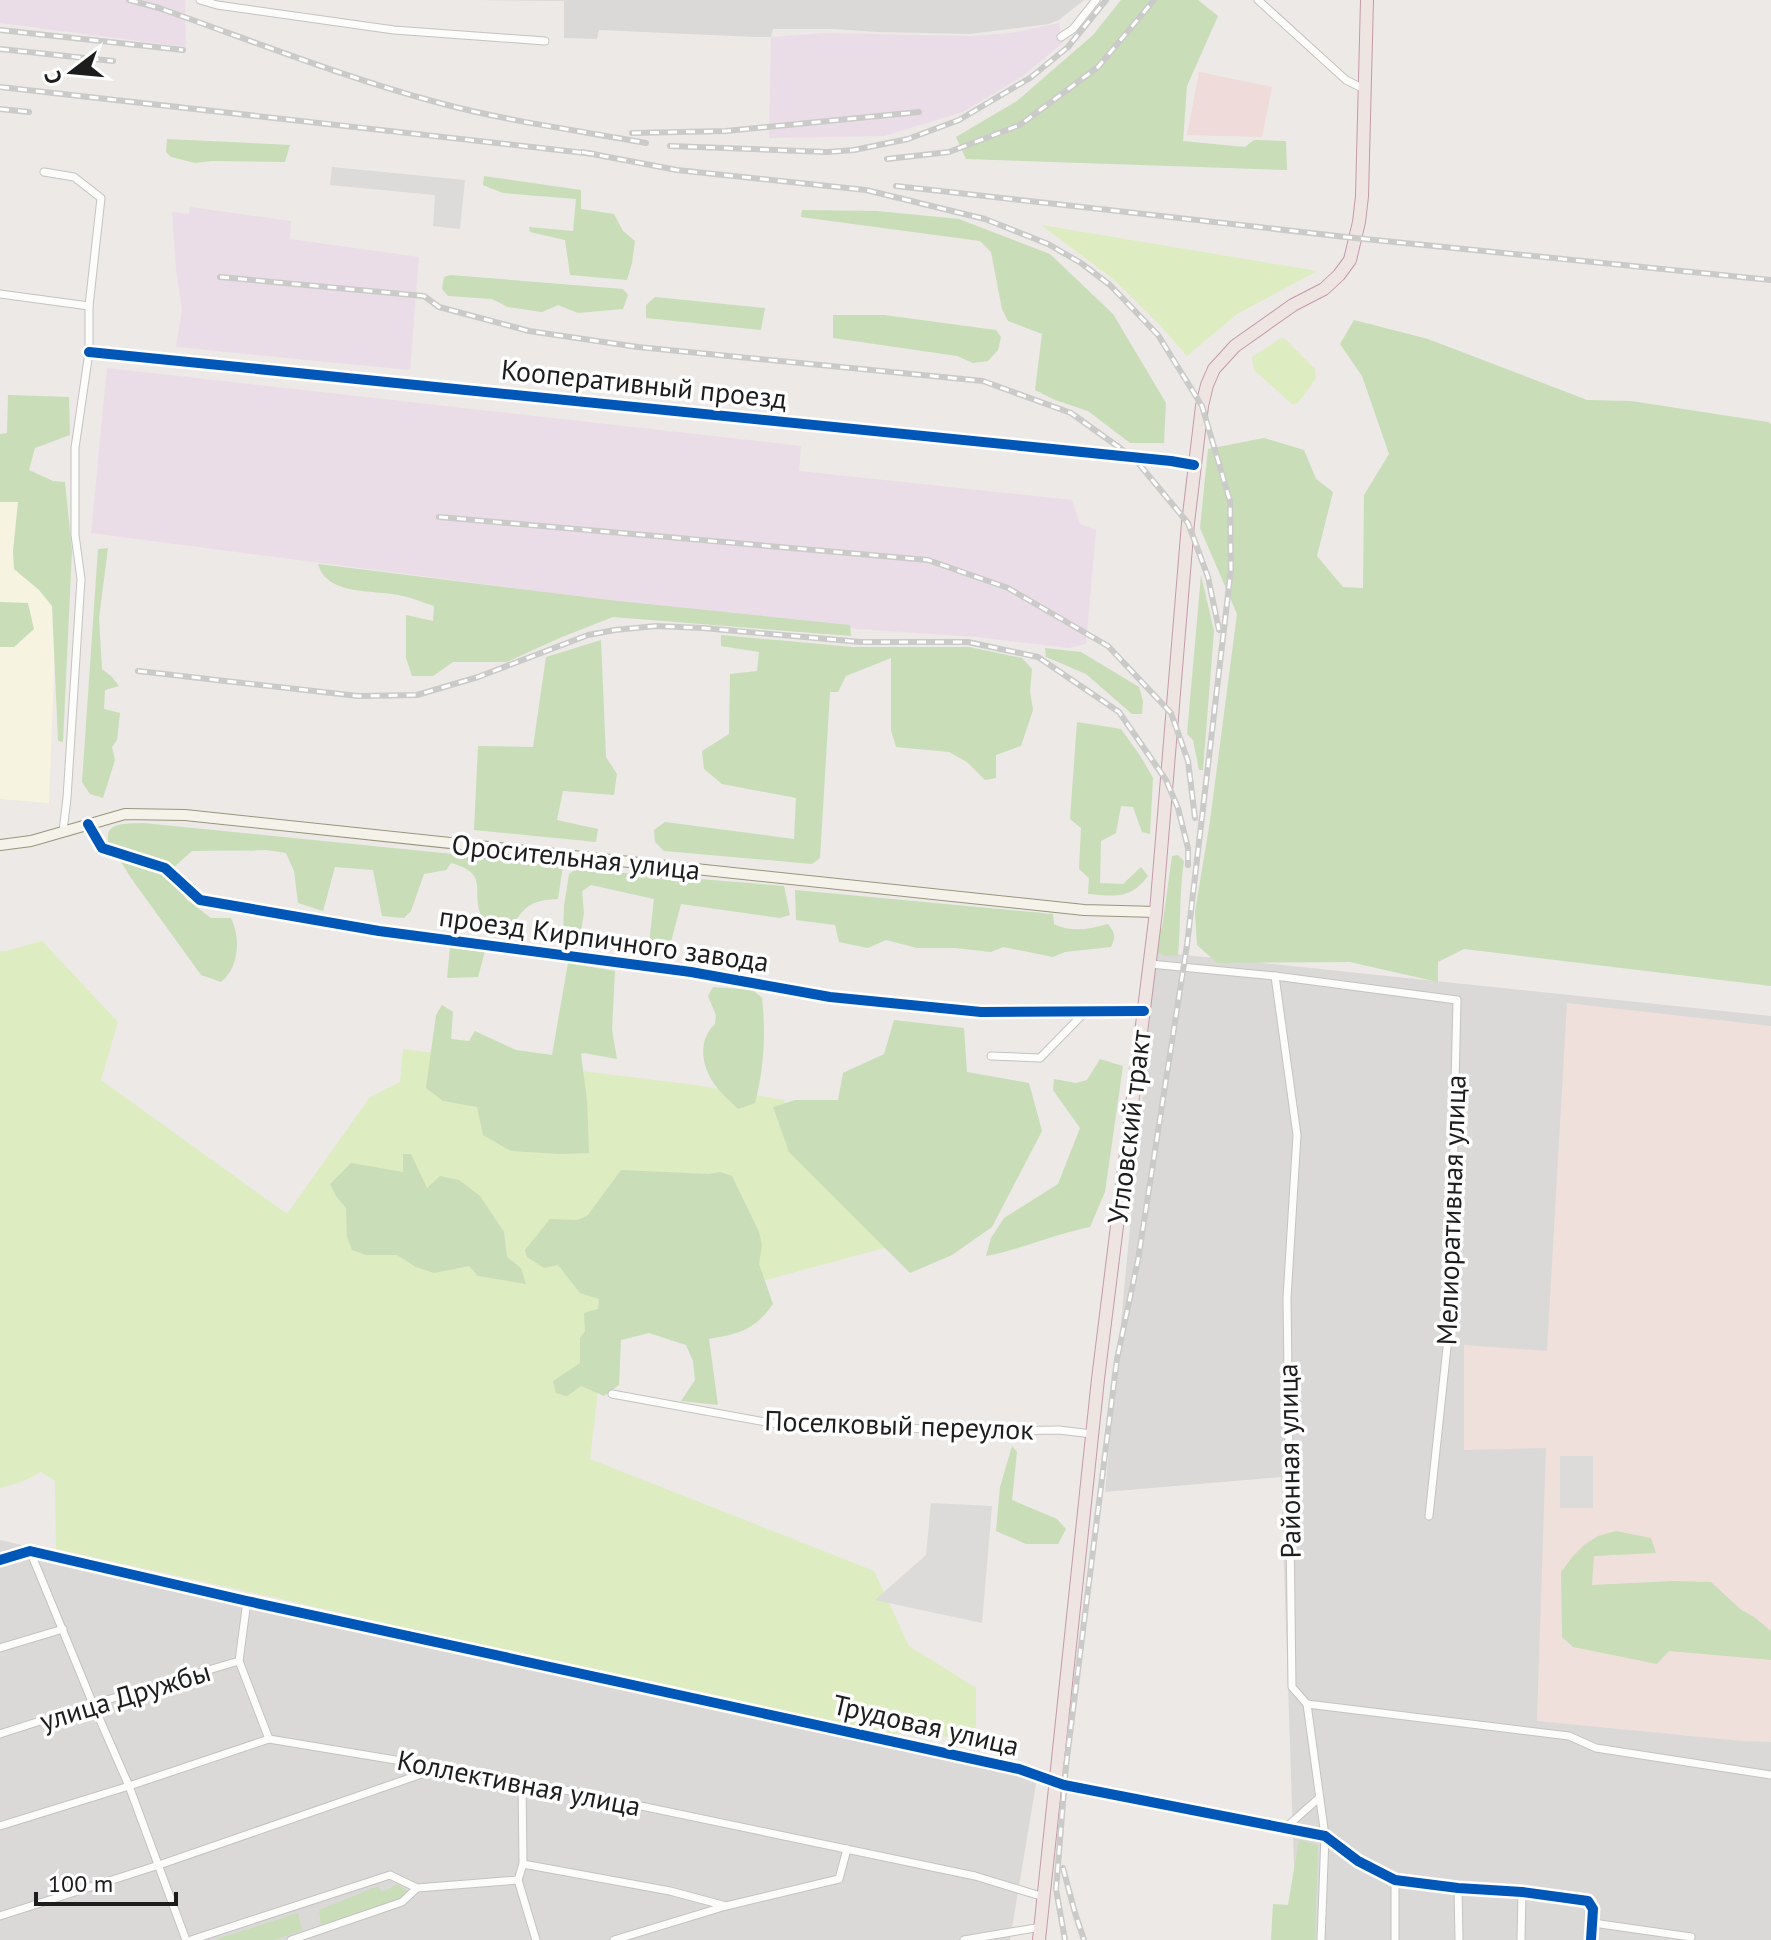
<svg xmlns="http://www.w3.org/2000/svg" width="1771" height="1940" viewBox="0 0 1771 1940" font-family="'PT Sans',sans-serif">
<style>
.residential{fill:#dbd9d7}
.commercial{fill:#efdbda}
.industrial{fill:#eadde7}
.education{fill:#f6f3e0}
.military{fill:#f0e0dc}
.grass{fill:#ddecc1}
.forest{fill:#c9ddb8}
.parking{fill:#dcdbd9}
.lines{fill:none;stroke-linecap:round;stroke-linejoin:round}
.minor-casing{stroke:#c4c3c2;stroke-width:9}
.secondary-casing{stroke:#97967d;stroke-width:12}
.trunk-casing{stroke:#c49aab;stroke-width:14}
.minor{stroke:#fcfcfb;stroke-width:7}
.secondary{stroke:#f4f2e9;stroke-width:10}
.trunk{stroke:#eee4e2;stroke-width:12}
.rail-casing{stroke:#cacac9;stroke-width:6}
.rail{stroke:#fff;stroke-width:3;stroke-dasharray:9;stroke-linecap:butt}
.cycleway-casing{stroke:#fff;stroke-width:15}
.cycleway{stroke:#0057b8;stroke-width:10}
.labels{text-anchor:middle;stroke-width:7;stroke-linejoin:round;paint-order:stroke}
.street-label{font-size:28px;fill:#1d1d1d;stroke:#fff}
</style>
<rect width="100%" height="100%" fill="#ece9e6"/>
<g class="residential">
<polygon points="473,0 1084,0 1059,20 1049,24 969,34 878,32 834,29 773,29 771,37 756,37 599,30 597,39 564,38 564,1"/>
<polygon points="1156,952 1771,1016 1771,1940 1291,1940 1295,1895 1281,1477 1105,1492"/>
<polygon points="0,1540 1037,1778 1010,1940 0,1940"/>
</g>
<polygon class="commercial" points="1199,72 1272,87 1262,137 1187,135"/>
<g class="industrial">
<polygon points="0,0 185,0 186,47 0,23"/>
<polygon points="1059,23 1061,37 1065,41 1023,76 963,112 884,136 769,138 771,37 824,33 973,36 1011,33"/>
<polygon points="190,207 291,221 290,239 419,257 410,370 176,347 182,310 176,269 172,212 189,214"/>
<polygon points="107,368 801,446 799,471 1072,500 1080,524 1096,530 1086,644 1069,648 977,637 798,625 91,533"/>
</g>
<polygon class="education" points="0,489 61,492 49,803 0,799"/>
<polygon class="military" points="1567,1003 1771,1026 1771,1742 1742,1741 1537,1721 1546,1448 1464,1450 1464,1345 1547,1351"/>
<g class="grass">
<polygon points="1041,225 1317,271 1237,314 1187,356 1159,324 1113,279"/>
<polygon points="1281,338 1285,339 1315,369 1316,378 1298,403 1292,404 1254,370 1252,357"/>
<polygon points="42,941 118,1022 101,1080 287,1214 370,1097 400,1082 403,1049 695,1085 784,1100 799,1160 925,1237 606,1323 590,1459 874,1571 909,1646 976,1688 976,1738 840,1731 286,1600 56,1549 55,1481 41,1472 21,1482 0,1488 0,951 6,951"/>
</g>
<g class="forest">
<polygon points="1121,0 1198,0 1218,16 1187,86 1183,141 1245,147 1254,140 1286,141 1287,170 966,159 956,137 1017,101 1093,35"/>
<polygon points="167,139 290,145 285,162 212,161 195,163 171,157 166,152"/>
<polygon points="484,176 581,190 581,209 614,214 623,231 635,241 632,263 627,280 570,275 565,240 530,232 529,227 573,231 576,199 503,193 483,185"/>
<polygon points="802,210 877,211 959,219 1050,254 1113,314 1166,403 1164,443 1130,443 1088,411 1055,400 1035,390 1042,334 1008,321 1002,309 991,252 980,241 801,217"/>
<polygon points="450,275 623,289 628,295 623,309 578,313 558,305 542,312 508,307 492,299 448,296 442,289 444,277"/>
<polygon points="655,297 765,308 761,330 646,318 646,305"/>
<polygon points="833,315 884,315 996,330 1001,337 998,350 988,361 973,363 957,356 833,338"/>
<polygon points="1354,320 1428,339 1587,400 1631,401 1768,422 1771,424 1771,986 1464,949 1438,962 1438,982 1350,962 1217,963 1197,945 1195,912 1210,821 1237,614 1200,528 1208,449 1264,438 1304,450 1316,479 1333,492 1317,556 1343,587 1363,588 1364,495 1389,454 1362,376 1340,344"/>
<polygon points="8,395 69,397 70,435 35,448 29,470 53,481 65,482 72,551 63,742 58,741 52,606 39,590 14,569 13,551 18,502 0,502 0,434 7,433"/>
<polygon points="108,548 99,618 102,669 112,677 119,686 105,690 104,709 120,713 117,740 112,747 115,760 103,798 90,794 82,782 98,549"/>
<path d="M318,564L618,601L850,625L851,636L613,617L562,637L507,662H453L433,676H412L406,658V615L433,621L434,606C424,603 413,598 403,596C376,589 327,597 318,564Z"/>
<polygon points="1201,575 1214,631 1203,770 1199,770 1193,740 1187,734"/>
<polygon points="0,602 28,603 34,629 14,647 0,647"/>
<polygon points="721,635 853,647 969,647 1022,658 1032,669 1030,691 1033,710 1021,746 996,755 996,778 985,780 967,762 949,752 896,747 891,730 891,658 846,676 838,692 830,692 820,858 812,864 664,851 655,842 654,830 665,822 794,839 796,798 722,784 704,769 702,751 729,734 730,674 757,671 759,652 721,646"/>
<polygon points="601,640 606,757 617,774 614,795 563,791 557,820 598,829 596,842 474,830 478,746 533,747 546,657"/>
<polygon points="1045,648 1081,652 1139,687 1143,701 1142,714 1132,714 1086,674 1046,657"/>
<path d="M1077,722L1121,729L1141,757L1153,778L1150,834L1142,832L1133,807L1121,806L1116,833L1101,841L1100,883L1123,884L1141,867L1148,876C1130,900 1115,896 1088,894L1089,878L1079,869L1081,828L1070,819Z"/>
<path d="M143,823L563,865L558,899C530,901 527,904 511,927L494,931C490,926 484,921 481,915C471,889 490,874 451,863L446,870L424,874L411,911L404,918L382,916L373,870L335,867L323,911L298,903L294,871L286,853L266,850L192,851L175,866L178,886L186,899L211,918H231C241,938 239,968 221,982L201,975L131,878L108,841C105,821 128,824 143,823Z"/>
<path d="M1178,855L1184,861C1179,893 1181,924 1178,955L1166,956L1155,951V936L1162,928L1172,856Z"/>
<polygon points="576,869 784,886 790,915 780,918 681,904 667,957 648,953 654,899 591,885 582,891 584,913 579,943 565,942 563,938 564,906 569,874"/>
<path d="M795,890L1053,914L1054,924C1072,933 1090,929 1108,924C1115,933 1116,937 1111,947L1065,952L1053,957L1003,947L991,952L955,948H917L886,940L868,948L839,942L835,925L796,920Z"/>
<polygon points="450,947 485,951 478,977 447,978"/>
<polygon points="568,963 615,971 612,1030 617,1059 584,1053 581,1054 587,1101 589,1153 561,1154 511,1151 483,1135 477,1107 443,1101 426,1088 436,1015 442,1005 453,1012 451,1039 469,1041 475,1031 516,1050 552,1055"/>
<path d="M713,987L753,990L762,998C766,1033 764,1069 755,1103L738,1109C729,1100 717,1090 711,1079C701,1061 699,1039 715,1024L716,1015L708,996Z"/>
<polygon points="894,1020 964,1028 967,1072 1029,1083 1042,1131 992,1227 952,1255 910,1273 789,1152 773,1107 795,1100 838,1100 843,1073 884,1054"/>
<path d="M1100,1059L1123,1066L1105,1192L1090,1227C1055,1234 1022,1249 986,1256L991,1238L1004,1218L1058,1184L1080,1128L1053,1090L1054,1079L1076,1083L1087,1080Z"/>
<polygon points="403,1154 411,1154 427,1188 440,1176 459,1180 480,1196 504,1232 507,1257 521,1268 526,1284 478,1276 469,1266 434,1273 416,1267 397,1255 366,1255 352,1250 347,1237 346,1208 336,1196 330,1184 351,1163 403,1172"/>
<path d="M621,1170L709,1174L720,1172L732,1176L759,1232L762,1245L759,1264L773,1304C755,1330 739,1334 709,1339L718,1405L681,1401L695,1380L693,1361L686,1345L649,1333L621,1340L619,1385L604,1396L581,1386L567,1396L556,1393L553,1381L580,1363V1338L585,1331L584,1313L598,1309L599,1299L580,1293L558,1265L544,1268L527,1257L525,1250L550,1219L578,1220L588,1215Z"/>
<polygon points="1012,1446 1017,1452 1012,1500 1057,1519 1066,1529 1058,1544 1026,1544 996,1531 1000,1487"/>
<polygon points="1616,1531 1651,1538 1656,1553 1594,1556 1592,1585 1674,1581 1711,1582 1740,1609 1754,1617 1771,1631 1771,1660 1669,1651 1657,1664 1573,1647 1562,1637 1561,1572 1573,1556 1584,1545 1598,1536"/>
<polygon points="1299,1840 1318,1845 1315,1940 1271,1940 1273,1904 1288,1905"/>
<polygon points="398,1884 407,1891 400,1899 321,1925 319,1910 378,1886 382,1892"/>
<polygon points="298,1913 302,1930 275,1940 214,1940"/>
</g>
<g class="parking">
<polygon points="332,167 465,180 460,229 433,226 435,195 330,185"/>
<rect x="1560" y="1456" width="33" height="52"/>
<polygon points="931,1503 992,1506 982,1623 875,1600 926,1555"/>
</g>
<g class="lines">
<defs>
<g id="minor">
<polyline points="200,0 217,5 394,30 545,41"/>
<polyline points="1258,0 1346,80 1364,89"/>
<polyline points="1061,37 1073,29 1096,0"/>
<polyline points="44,172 74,177 101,198 89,306"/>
<polyline points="0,294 89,306 89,352 75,448 75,535 81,579 67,798 63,831"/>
<polyline points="89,352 1171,461 1194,465"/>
<polyline points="88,824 102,848 165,868 200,900 379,931 691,972 830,997 981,1012 1144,1011"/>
<polyline points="1150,964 1275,976 1457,1000 1454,1125 1453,1291 1429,1516"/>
<polyline points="1275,976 1297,1135 1287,1298 1292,1687 1307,1704 1325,1836 1321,1940"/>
<polyline points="991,1056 1040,1058 1086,1011"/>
<polyline points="612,1394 782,1425 1008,1431 1059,1430 1092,1434"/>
<polyline points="30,1551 93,1704 129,1786 186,1940"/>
<polyline points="0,1560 30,1551 247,1601 1019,1769 1064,1785 1325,1836 1358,1861 1395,1880 1458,1888 1522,1892 1588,1901 1593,1909 1591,1940"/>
<polyline points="0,1648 63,1629"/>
<polyline points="239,1661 269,1739"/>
<polyline points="1307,1704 1569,1736 1596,1748 1771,1775"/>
<polyline points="0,1734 93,1704 239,1661 247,1601"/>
<polyline points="522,1781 523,1864"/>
<polyline points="0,1826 129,1786 269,1739 522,1781 975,1876 1044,1897"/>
<polyline points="1284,1829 1319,1798"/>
<polyline points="518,1880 536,1940"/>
<polyline points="1458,1888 1459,1940"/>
<polyline points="0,1916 159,1865 439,1768"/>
<polyline points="1593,1923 1691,1937 1690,1940"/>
<polyline points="191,1940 390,1875 417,1888"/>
<polyline points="291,1940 402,1902 417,1888 518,1880 523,1864 670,1891 726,1906"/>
<polyline points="614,1940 726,1906 839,1879 847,1849"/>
<polyline points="964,1940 1041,1927"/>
<polyline points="1395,1940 1395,1880"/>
<polyline points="1521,1940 1522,1892"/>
</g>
<polyline id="secondary" points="0,845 31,841 125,814 185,815 1084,910 1156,912"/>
<polyline id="trunk" points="1039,1940 1098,1379 1156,912 1188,523 1202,406 1207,385 1214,369 1235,346 1293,305 1324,289 1339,275 1350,260 1359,222 1362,196 1367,0"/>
</defs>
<use href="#minor" class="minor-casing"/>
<use href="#secondary" class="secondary-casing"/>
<use href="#trunk" class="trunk-casing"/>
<use href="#minor" class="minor"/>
<use href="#secondary" class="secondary"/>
<use href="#trunk" class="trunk"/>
<defs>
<g id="rail">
<path d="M129,0L159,8C250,40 343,77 436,102C505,121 576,130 646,143"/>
<polyline points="0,30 183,50"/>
<polyline points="0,49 113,61"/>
<polyline points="0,87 594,154"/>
<polyline points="0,109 29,112"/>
<polyline points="632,133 726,131 919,112"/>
<polyline points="670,146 827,152 854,150 908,139 959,120 1030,78 1068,47 1106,0"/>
<polyline points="582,152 677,170 866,190 985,219 1048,244 1081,263 1110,285 1158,335 1202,406 1230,501 1231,569 1187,945 1138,1260 1117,1359 1066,1766 1056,1889 1065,1940"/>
<polyline points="887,159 949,152 1020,125 1098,67 1154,0"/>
<polyline points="896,186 1355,238 1771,280"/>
<polyline points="220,277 424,296 439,307 529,331 638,347 983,381 1071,413 1134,458 1188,523 1208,577 1219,630"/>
<polyline points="439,517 928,560 1008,588 1108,646 1171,713 1188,761 1195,818"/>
<polyline points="138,671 358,696 417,695 478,677 588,635 615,630 656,626 703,628 861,642 968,642 1038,657 1119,712 1166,780 1178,808 1188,848 1188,865"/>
<polyline points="1063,1868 1075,1913 1084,1940"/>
</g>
</defs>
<use href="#rail" class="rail-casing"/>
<use href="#rail" class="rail"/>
<defs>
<g id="cycleway">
<polyline points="89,352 1171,461 1194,465"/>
<polyline points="88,824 102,848 165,868 200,900 379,931 691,972 830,997 981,1012 1144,1011"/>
<polyline points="0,1560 30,1551 247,1601 1019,1769 1064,1785 1325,1836 1358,1861 1395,1880 1458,1888 1522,1892 1588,1901 1593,1909 1591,1940"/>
</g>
</defs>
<use href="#cycleway" class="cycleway-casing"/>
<use href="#cycleway" class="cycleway"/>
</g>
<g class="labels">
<g class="street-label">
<text transform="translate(644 384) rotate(6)" y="10">Кооперативный проезд</text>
<text transform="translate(576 857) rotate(6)" y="10">Оросительная улица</text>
<text transform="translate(604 939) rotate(8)" y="10">проезд Кирпичного завода</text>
<text transform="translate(1129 1127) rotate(-83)" y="10">Угловский тракт</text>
<text transform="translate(1451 1210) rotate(-88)" y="10">Мелиоративная улица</text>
<text transform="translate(899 1425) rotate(2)" y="10">Поселковый переулок</text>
<text transform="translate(1289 1461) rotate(-91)" y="10">Районная улица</text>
<text transform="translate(125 1696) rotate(-17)" y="10">улица Дружбы</text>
<text transform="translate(926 1725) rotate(13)" y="10">Трудовая улица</text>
<text transform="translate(519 1783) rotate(11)" y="10">Коллективная улица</text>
</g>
</g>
<g transform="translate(72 72) rotate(254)" stroke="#ffffff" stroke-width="6" paint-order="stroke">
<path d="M0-6L14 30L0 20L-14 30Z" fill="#1d1d1d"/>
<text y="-12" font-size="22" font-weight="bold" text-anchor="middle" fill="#1d1d1d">С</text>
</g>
<path d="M36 1892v12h140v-12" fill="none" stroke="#1d1d1d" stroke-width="4"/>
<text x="48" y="1892" font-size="24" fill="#1d1d1d" stroke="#ffffff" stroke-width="6" paint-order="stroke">100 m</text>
</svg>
